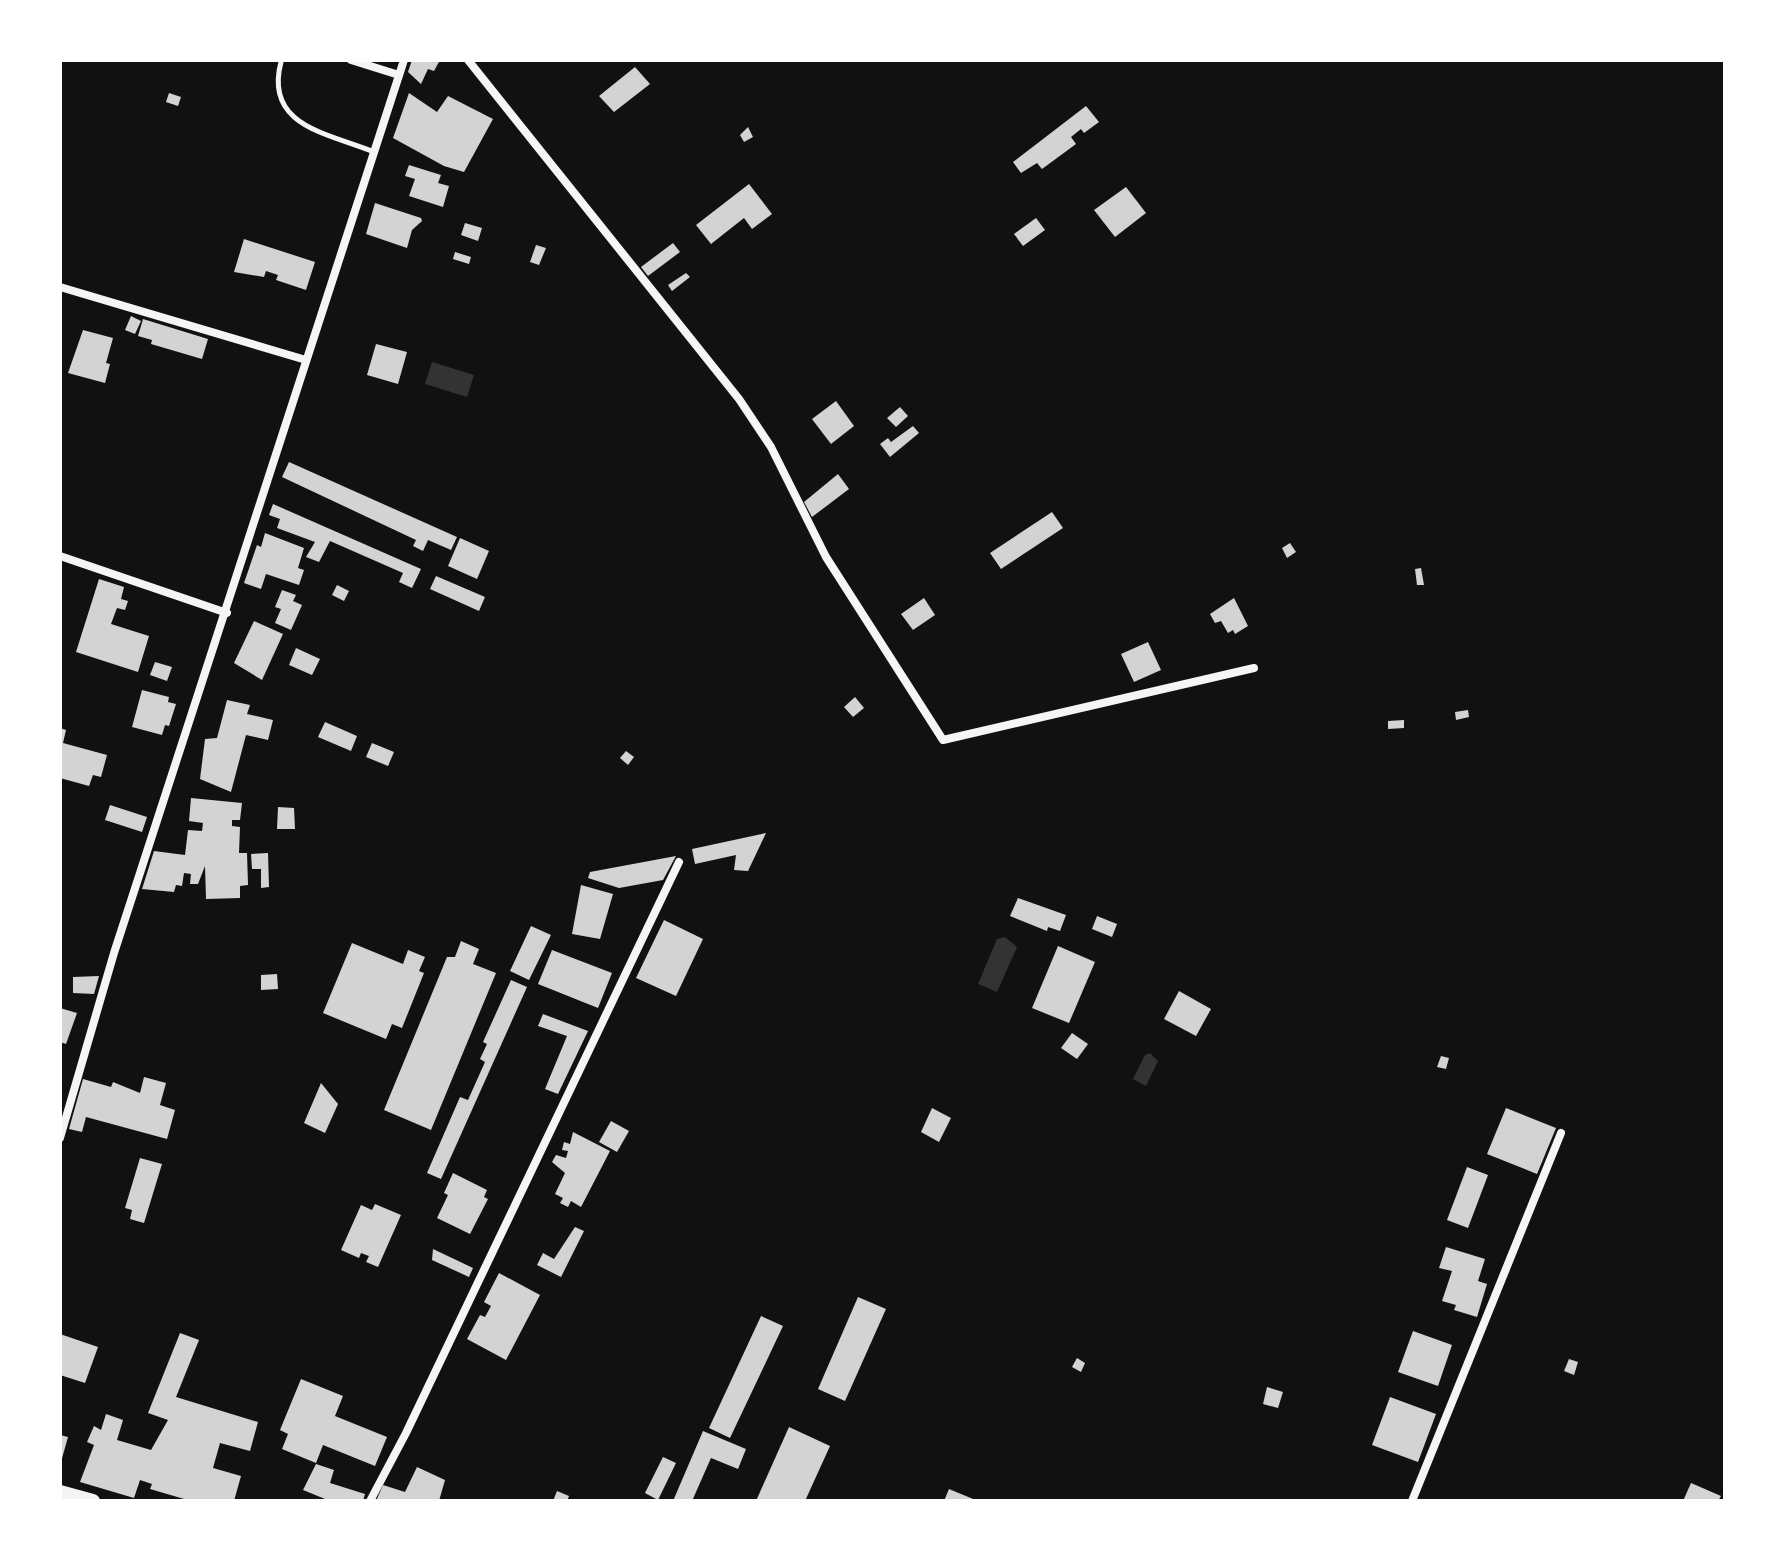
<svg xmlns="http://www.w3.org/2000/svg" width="1785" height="1561" viewBox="0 0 1785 1561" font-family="Merriweather,serif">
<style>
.water{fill:#333}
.building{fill:#d3d3d3}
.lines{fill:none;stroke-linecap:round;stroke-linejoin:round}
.service{stroke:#f5f5f5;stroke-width:5}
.minor{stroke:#f5f5f5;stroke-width:8}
.secondary{stroke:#f5f5f5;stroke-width:14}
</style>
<rect width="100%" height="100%" fill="#111"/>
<g class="water">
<polygon points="432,362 474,375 467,397 425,384"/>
<polygon points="1005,937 1017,947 997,992 978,984 997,939"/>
<polygon points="1150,1053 1158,1061 1146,1086 1133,1079 1145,1055"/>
</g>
<g class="building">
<polygon points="412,60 440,60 434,71 428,69 421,84 408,72"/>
<polygon points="635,67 650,84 614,112 599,96"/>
<polygon points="169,93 181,97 178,106 166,102"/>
<polygon points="409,93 437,112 448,96 493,119 464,172 444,166 393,138"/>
<polygon points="1086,106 1099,122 1084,133 1081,129 1071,137 1076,144 1042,169 1037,163 1021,173 1013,162"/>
<polygon points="748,127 753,137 744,142 740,135"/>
<polygon points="409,165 441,175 438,183 449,186 443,207 409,196 415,179 405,176"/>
<polygon points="749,184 772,214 752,229 744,218 711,244 696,225"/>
<polygon points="1126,187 1146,213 1115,237 1094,210"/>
<polygon points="375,203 421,218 422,221 412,230 407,248 366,234"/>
<polygon points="1036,218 1045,230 1023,246 1014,234"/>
<polygon points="465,223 482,228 478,241 461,235"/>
<polygon points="244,239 315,262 306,290 276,280 278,275 266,271 264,277 234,272"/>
<polygon points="673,243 680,252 648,276 641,267"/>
<polygon points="536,245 546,248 539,265 530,262"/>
<polygon points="455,252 471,257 469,264 453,259"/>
<polygon points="686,273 690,277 672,291 668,285"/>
<polygon points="131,316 141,321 135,334 125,330"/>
<polygon points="143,319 208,339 202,359 151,344 152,340 138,336"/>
<polygon points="83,330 113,338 106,363 110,364 105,383 68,373"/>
<polygon points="376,344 407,352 398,384 367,375"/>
<polygon points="836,401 854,426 831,444 812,419"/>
<polygon points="900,407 908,416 896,427 887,418"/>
<polygon points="913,426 919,433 890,457 880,444 888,438 891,442"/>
<polygon points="289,462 457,537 451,550 428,540 423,551 413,546 416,540 282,477"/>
<polygon points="838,474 849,489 812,517 804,502"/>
<polygon points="273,504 421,569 412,588 399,582 403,573 330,541 319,562 306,557 315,542 277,528 280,519 269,515"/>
<polygon points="1052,512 1063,528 1001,569 990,553"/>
<polygon points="265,533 304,548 298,568 304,570 299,585 266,574 261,589 244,583 257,545 261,547"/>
<polygon points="460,538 489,551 477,579 448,566"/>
<polygon points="1290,543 1296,552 1287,558 1282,548"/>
<polygon points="1421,568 1424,585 1417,585 1415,569"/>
<polygon points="436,576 485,597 479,611 430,589"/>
<polygon points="99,579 124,587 121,599 128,601 125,610 117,608 111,624 149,636 138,672 76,652"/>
<polygon points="337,585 349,591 344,601 332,595"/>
<polygon points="282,590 296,595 293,601 302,605 291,630 275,623 281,609 275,607"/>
<polygon points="924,598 935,615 913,630 901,614"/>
<polygon points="1234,598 1248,626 1235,634 1233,630 1228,633 1221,621 1215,623 1210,614"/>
<polygon points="254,621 283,634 262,680 234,663"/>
<polygon points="1148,642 1161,670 1134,682 1121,654"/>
<polygon points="296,648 320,659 312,675 289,665"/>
<polygon points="155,662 172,667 167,681 150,675"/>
<polygon points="142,690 169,697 168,702 176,704 169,726 165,725 162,735 132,727"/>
<polygon points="855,697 864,708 853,717 844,707"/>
<polygon points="227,700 250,705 247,714 273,720 268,740 246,735 231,792 200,779 205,739 217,738"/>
<polygon points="1468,710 1469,717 1456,720 1455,712"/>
<polygon points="1404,720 1404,728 1388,729 1388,721"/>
<polygon points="325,722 357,736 351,751 318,737"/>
<polygon points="60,728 66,730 63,743 107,755 101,777 93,775 89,786 60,778"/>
<polygon points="372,743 394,752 388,766 366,757"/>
<polygon points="626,751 634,757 628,765 620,758"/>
<polygon points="191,798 242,803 240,820 232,820 232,826 240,827 239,853 247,853 248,885 240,886 240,898 206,899 205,866 198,884 190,884 191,874 184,873 182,886 176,885 174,892 142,889 154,851 185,855 188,830 202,831 203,823 189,821"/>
<polygon points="110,805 147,817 142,832 105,820"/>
<polygon points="278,807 294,808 295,829 277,829"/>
<polygon points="766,833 748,871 734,870 736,855 695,864 692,849"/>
<polygon points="268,853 269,887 261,888 261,869 252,869 251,854"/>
<polygon points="676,856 663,880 619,888 588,878 590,872"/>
<polygon points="581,885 613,894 600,939 572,934"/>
<polygon points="1018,898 1066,915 1060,931 1048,927 1047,931 1010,916"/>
<polygon points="1097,916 1117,924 1112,937 1092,929"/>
<polygon points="664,920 703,939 676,996 636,978"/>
<polygon points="531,926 551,935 529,980 510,971"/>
<polygon points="461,941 479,949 473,964 496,973 431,1130 384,1110 447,957 455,957"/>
<polygon points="352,943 403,964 408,950 425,957 419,971 424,973 402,1028 392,1024 386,1039 323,1013"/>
<polygon points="1058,946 1095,962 1069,1023 1032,1008"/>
<polygon points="552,950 612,973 598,1008 538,984"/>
<polygon points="277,974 278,989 261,990 261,975"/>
<polygon points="99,976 94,994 73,993 73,977"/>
<polygon points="511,980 527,987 441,1179 427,1173 460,1097 468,1100 485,1062 480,1059 487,1044 483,1042"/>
<polygon points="1179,991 1211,1009 1196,1036 1164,1019"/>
<polygon points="60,1008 77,1013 66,1044 60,1042"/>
<polygon points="543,1014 588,1031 558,1094 545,1089 567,1036 538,1026"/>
<polygon points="1072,1033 1088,1044 1077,1059 1061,1048"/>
<polygon points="1441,1056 1449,1058 1446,1069 1437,1067"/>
<polygon points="144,1077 166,1083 160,1105 175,1110 167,1139 86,1117 82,1132 69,1129 83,1079 111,1087 113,1082 140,1093"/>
<polygon points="321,1083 338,1104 325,1133 304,1123"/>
<polygon points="932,1108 951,1118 939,1142 921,1132"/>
<polygon points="1506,1108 1556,1128 1537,1174 1487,1154"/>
<polygon points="611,1121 629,1131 617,1152 599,1142"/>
<polygon points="573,1132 610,1151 581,1207 571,1201 568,1207 560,1203 563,1198 555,1194 565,1173 552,1162 556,1155 566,1158 568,1151 562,1150 564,1142 570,1144"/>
<polygon points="140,1158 162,1164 144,1223 130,1219 132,1210 125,1208"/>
<polygon points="1467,1167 1488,1175 1468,1228 1447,1220"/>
<polygon points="453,1173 487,1190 484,1197 488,1199 470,1234 437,1218 448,1195 444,1193"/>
<polygon points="375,1204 401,1215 378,1267 366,1262 369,1256 361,1253 359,1258 341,1250 361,1205 372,1210"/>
<polygon points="575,1227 584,1231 561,1277 537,1265 543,1253 554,1259"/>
<polygon points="1446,1247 1485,1259 1478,1281 1487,1284 1477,1317 1454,1310 1456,1305 1442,1301 1452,1271 1439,1268"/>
<polygon points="433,1249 473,1268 469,1277 432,1260"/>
<polygon points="499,1273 540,1295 506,1360 467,1339 480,1315 485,1317 491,1306 484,1302"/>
<polygon points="858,1297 886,1309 845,1401 818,1389"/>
<polygon points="761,1316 783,1326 730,1438 709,1428"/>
<polygon points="1413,1331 1452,1345 1438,1386 1398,1372"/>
<polygon points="180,1333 199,1340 176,1397 258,1422 250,1451 220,1443 213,1468 241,1476 234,1501 191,1501 150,1489 152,1484 140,1480 134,1498 80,1482 94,1445 87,1442 94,1426 101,1430 106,1414 123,1420 117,1440 151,1450 168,1420 148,1413"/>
<polygon points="60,1334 98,1347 85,1383 60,1375"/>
<polygon points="1077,1358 1085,1363 1081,1372 1072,1367"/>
<polygon points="1569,1359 1578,1362 1574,1375 1564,1371"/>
<polygon points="301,1379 343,1396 335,1416 387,1437 375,1466 323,1445 316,1463 282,1449 288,1434 280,1430"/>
<polygon points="1267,1387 1283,1392 1278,1408 1263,1404"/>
<polygon points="1390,1397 1436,1414 1418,1462 1372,1445"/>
<polygon points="789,1427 830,1446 805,1501 756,1501"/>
<polygon points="703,1431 746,1449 738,1469 711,1458 692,1501 673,1501"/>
<polygon points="60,1435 68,1437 61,1462 60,1462"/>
<polygon points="663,1457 676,1463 658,1500 645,1493"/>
<polygon points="316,1464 334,1470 330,1483 365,1494 363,1501 330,1501 303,1490"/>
<polygon points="417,1467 445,1480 439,1501 376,1501 383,1485 405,1492"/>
<polygon points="1691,1483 1721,1496 1718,1501 1683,1501"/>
<polygon points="949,1489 978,1501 944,1501"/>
<polygon points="557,1491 569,1496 567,1501 553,1501"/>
</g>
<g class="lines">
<path class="service" d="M281,62C264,126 327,133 374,152"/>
<g class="minor">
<polyline points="351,60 399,75"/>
<polyline points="468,60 739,399 771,447 826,557 943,740 1254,668"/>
<polyline points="60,287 306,360"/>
<polyline points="60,556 227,613"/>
<polyline points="60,1138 114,953 404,60"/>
<polyline points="370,1501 406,1433 679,862"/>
<polyline points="1412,1501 1561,1133"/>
</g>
<polyline class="secondary" points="60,1492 93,1501"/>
</g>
<rect width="1785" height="1561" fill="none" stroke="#ffffff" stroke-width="124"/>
</svg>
